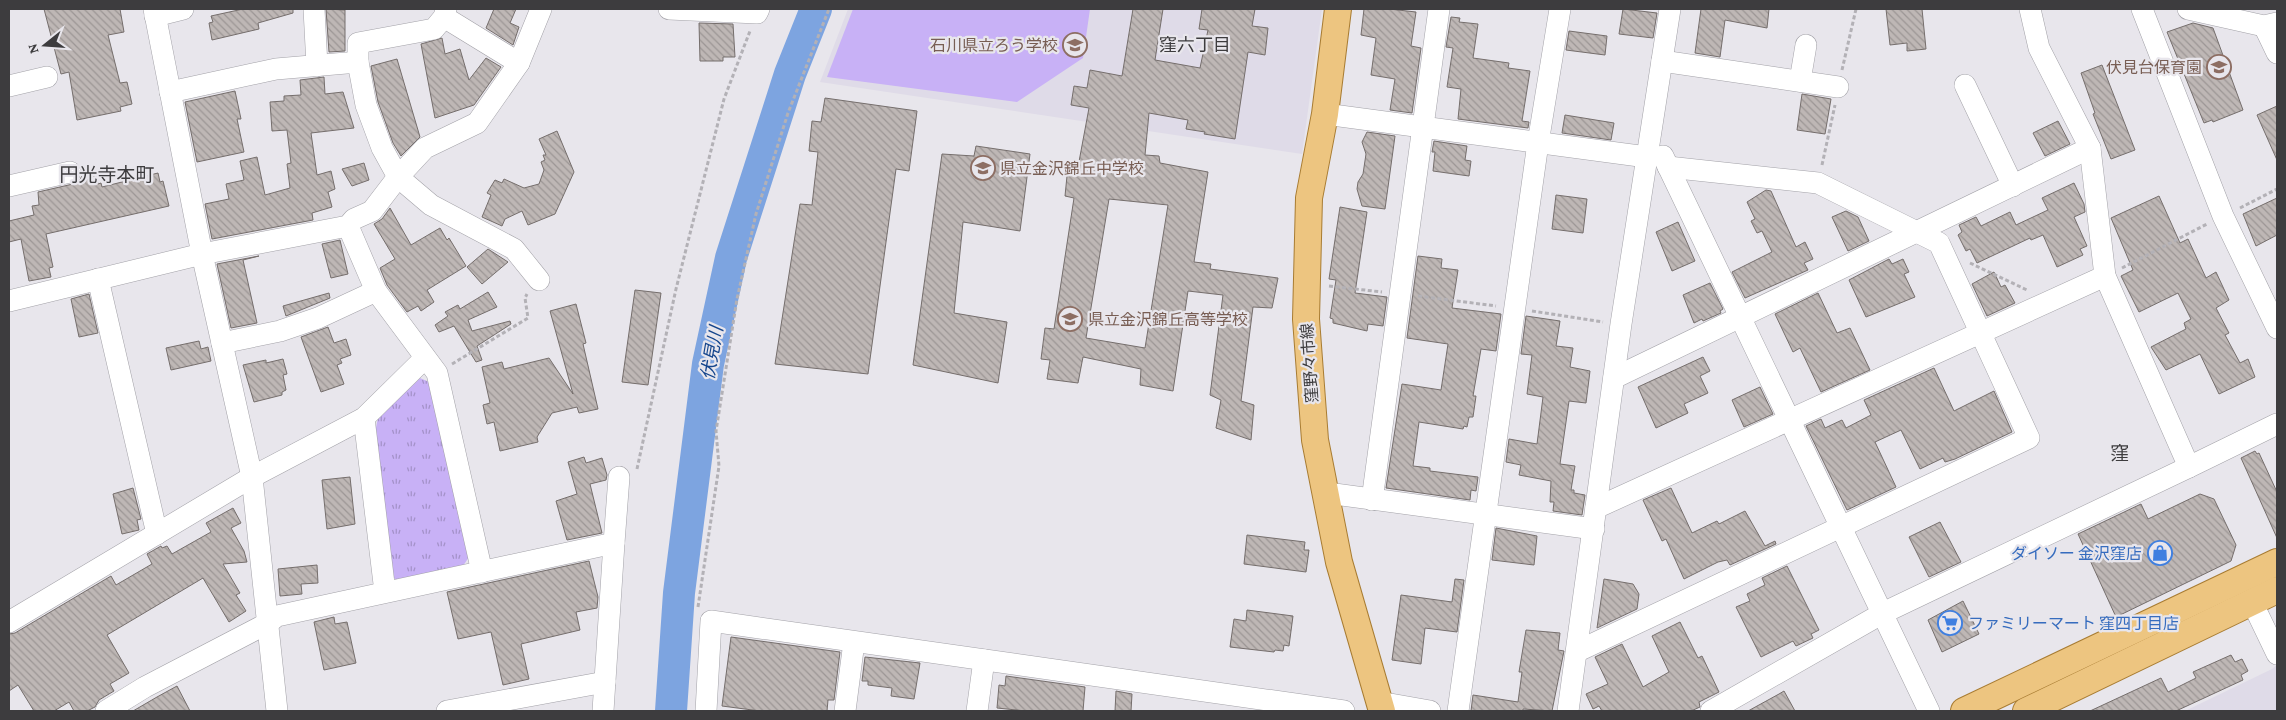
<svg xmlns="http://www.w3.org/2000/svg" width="2286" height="720" viewBox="0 0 2286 720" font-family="'Crimson Pro','Noto Sans JP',serif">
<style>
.built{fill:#dfdbe8}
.grass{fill:#c8b1f6}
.park{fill:url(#park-tufts)}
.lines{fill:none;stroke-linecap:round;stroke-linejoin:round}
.river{stroke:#7da4e0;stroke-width:32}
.building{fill:url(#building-back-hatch);stroke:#756e6c;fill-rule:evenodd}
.minor-casing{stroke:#a3a2a8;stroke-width:22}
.major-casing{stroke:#a87c32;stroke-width:28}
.path{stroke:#b3b1b6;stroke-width:3;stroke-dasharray:4 2.5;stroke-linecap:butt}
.minor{stroke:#fff;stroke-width:21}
.major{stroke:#edc580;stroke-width:26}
.labels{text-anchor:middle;stroke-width:4.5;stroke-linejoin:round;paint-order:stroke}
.education-label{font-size:16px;fill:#785e54;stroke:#e8e6ec;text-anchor:end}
.street-label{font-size:16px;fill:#3d3c3e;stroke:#e8e6ec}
.shop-label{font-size:16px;fill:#366cbe;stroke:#e8e6ec;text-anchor:end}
.neighbourhood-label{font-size:18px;fill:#3d3c3e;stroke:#e8e6ec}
.water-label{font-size:18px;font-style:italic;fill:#15458c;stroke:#e8e6ec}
.quarter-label{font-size:19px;fill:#3d3c3e;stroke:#e8e6ec}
</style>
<defs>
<pattern id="park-tufts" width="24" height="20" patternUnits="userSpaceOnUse" patternTransform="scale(1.25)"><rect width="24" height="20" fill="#c8b1f6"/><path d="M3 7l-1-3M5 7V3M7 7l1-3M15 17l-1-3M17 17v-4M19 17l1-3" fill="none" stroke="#a491c9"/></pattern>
<pattern id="building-back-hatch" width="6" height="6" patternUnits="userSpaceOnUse" patternTransform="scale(1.25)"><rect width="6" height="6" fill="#beb7b5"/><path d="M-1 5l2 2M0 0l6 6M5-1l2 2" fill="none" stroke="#9c9695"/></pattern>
</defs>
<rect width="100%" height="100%" fill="#e8e6ec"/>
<g class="built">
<polygon points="848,9 1322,9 1302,154 820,82"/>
<polygon points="2277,665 2277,711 2185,711 2272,669"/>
</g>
<polygon class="grass" points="853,9 1090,9 1083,58 1017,102 827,77"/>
<polygon class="park" points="420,378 429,382 469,557 463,566 399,582 389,574 375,432 378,418"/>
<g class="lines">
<polyline class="river" points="671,711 679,593 708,364 731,258 790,74 816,9"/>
</g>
<g class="building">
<polygon points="44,9 120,9 124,32 108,35 120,83 127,82 132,104 120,107 121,111 77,120 69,72 61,74"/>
<polygon points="243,9 293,9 293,13 258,23 259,29 212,40 209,23 213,22 211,16"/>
<polygon points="326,9 345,10 345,51 329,52"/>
<polygon points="494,9 516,9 510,23 519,27 513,45 486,28"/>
<path d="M1133,9H1163L1155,60L1200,68L1208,30L1199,29L1202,9H1255L1252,26L1268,28L1265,55L1248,52L1235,139L1204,134L1205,132L1186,129L1188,120L1149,113L1145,155L1159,156L1160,163L1208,172L1194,262L1211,264L1210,269L1278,278L1272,308L1253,307L1241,401L1254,405L1251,440L1216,428L1221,400L1210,395L1223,295L1188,291L1173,391L1140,385L1141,369L1083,357L1078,383L1047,379L1050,360L1041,359L1045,328L1054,329L1074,198L1065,196L1068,166L1078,167L1089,108L1071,105L1074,86L1087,88L1090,70L1122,76ZM1109,199L1168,205L1145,348L1086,338Z"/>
<polygon points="1364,9 1389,9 1416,12 1411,46 1421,48 1412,113 1390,110 1395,79 1371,75 1376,38 1361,35"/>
<polygon points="1623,9 1657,13 1653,38 1619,34"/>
<polygon points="1701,9 1769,9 1767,28 1725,20 1720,57 1695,53"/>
<polygon points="1886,9 1922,9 1926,49 1907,51 1907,43 1890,45"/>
<polygon points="1451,17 1460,18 1459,22 1478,24 1473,58 1509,63 1508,68 1530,71 1522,121 1529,122 1528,128 1458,119 1461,89 1447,87 1453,48 1446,47"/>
<polygon points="699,23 733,24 735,57 723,57 723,61 700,61"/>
<polygon points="2193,23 2213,28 2243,110 2213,122 2212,120 2204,123 2167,32"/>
<polygon points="1569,31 1607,36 1605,55 1566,50"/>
<polygon points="442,38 445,54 460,49 469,80 486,58 501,67 474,105 435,118 421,44"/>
<polygon points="397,59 420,137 401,156 393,143 378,102 371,66"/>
<polygon points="2102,65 2135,150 2111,159 2093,114 2095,113 2081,73"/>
<polygon points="324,77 325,94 343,92 354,128 311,133 317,175 331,171 335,189 328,192 332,207 312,213 313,220 212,239 205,204 229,199 226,184 244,180 240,161 257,157 265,195 290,188 287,164 291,163 287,130 272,131 270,102 284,101 284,96 301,95 300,80"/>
<polygon points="235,91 241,119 237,119 244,152 197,162 185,102"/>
<polygon points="1802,94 1831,99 1825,134 1797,130"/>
<polygon points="825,98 917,111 909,171 896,169 868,374 775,364 800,204 812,205 818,152 809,151 812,121 821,122"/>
<polygon points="2277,106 2277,160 2257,115"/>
<polygon points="1565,115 1614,123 1611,140 1562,133"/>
<polygon points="2058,121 2070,144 2045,156 2033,133"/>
<polygon points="557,131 574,172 555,214 528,225 522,211 505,219 502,226 482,217 491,195 487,193 495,180 502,183 504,179 524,188 539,184 544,170 541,162 545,160 543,155 546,155 539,139"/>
<polygon points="1367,132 1395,136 1385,209 1362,206 1357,189 1358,182 1363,174 1366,154 1362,142"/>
<polygon points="1434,141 1467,146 1465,160 1471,161 1469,176 1433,171 1435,152 1432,152"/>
<polygon points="976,146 1030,154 1020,231 963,222 954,313 1007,322 998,383 913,365 942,154 974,156"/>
<polygon points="364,163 369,180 352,186 342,169"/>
<polygon points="95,173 98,184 101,183 102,187 158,173 160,182 163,181 169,206 46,234 53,267 49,268 51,277 29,281 21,239 9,242 9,221 34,215 32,206 39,205 38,192 73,184 79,181 82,176"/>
<polygon points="2074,183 2084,204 2085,212 2074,217 2087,246 2080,249 2083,255 2057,267 2043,235 2031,240 2030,238 1977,263 1970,249 1966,251 1958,235 1962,232 1959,225 1976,217 1981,226 2010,212 2016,225 2048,210 2042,198"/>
<polygon points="1766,190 1771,191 1796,247 1805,242 1813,259 1804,263 1808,270 1745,298 1732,272 1772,252 1762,231 1757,233 1751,221 1755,219 1747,202"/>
<polygon points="1556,195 1587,199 1583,233 1552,229"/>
<polygon points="2159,196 2180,243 2188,239 2206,278 2216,272 2229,300 2216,308 2229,333 2225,335 2240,363 2248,359 2255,377 2219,394 2200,354 2166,370 2151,347 2186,329 2184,323 2191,319 2178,293 2139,312 2121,276 2133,270 2111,218"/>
<polygon points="2277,198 2277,235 2256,246 2243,214"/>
<polygon points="1340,207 1367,212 1355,293 1387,297 1383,326 1368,324 1367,331 1333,323 1333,319 1330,318 1336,280 1329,279"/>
<polygon points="390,208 411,245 440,228 447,240 449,238 466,266 427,290 434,302 421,311 418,306 407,312 387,285 380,268 395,259 374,224 382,219"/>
<polygon points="1846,211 1858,217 1869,241 1848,251 1832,217"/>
<polygon points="1678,222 1695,261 1672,271 1656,232"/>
<polygon points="340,240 348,274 331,278 322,244"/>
<polygon points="488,249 508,262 482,284 467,267"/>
<polygon points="259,256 243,260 257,323 231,328 217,264"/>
<polygon points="1418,256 1442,259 1441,268 1458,270 1452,308 1501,314 1496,351 1481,349 1473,396 1476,396 1473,417 1469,417 1467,427 1464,426 1463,429 1419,422 1413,466 1430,468 1430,471 1478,477 1476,491 1471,490 1470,500 1386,488 1402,384 1441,390 1448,344 1407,338"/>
<polygon points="1889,259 1892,264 1903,259 1909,272 1904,274 1915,297 1866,317 1849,280"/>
<polygon points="1994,272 2001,287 2005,285 2015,303 1987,316 1972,284"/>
<polygon points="1710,283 1723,309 1720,311 1721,313 1703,321 1702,319 1694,323 1683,295"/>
<polygon points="635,290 661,293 648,385 622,382"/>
<polygon points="488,292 497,307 468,320 472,331 510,321 511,324 477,346 482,360 476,362 454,326 439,332 435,325 448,316 445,312 458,305 460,309"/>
<polygon points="329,293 330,298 286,316 283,306"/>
<polygon points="1818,293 1837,333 1850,328 1870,370 1821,392 1800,348 1793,352 1775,314"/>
<polygon points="89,294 98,333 79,337 71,299"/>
<polygon points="576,304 586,343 583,344 598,409 579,413 577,407 552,413 537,437 538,442 500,451 494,422 487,424 483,405 490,403 482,367 502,362 504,369 549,358 573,394 550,311"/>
<polygon points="1526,316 1560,321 1556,346 1573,348 1570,367 1590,371 1586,403 1569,401 1560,464 1575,466 1571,490 1574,490 1574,493 1585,495 1582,515 1553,511 1554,502 1550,502 1551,481 1519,475 1521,465 1506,462 1509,439 1537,444 1543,397 1527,394 1532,355 1521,354"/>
<polygon points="328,327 334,343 346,339 351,355 340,359 342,363 337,365 344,384 321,392 301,337"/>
<polygon points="199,341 201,349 208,347 211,361 171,370 166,348"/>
<polygon points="1703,357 1710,371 1700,376 1708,393 1684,404 1688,413 1656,428 1638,387"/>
<polygon points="283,359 287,374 283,375 286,390 282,392 282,395 254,402 243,365 266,360 266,363"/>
<polygon points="1934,368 1954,411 1994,391 2012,432 1955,459 1945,462 1943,458 1920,469 1901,430 1875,442 1896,487 1847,510 1806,426 1821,419 1825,428 1842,420 1846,428 1871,415 1864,400"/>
<polygon points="1760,387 1773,414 1744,427 1732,400"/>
<polygon points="2255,451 2257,454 2259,453 2277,492 2277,538 2241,458"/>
<polygon points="584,457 586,463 602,458 607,475 606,480 590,484 602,533 567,540 556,501 577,494 568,462"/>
<polygon points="350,477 355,524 327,529 322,480"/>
<polygon points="133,488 141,519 137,520 139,530 122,534 113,494"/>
<polygon points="1671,488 1692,533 1717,521 1719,524 1745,511 1765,546 1775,541 1776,544 1730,565 1727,560 1718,562 1684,579 1666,539 1662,541 1643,500"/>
<polygon points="2200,494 2214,499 2236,545 2231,561 2116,617 2078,534 2141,504 2148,519"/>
<polygon points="233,508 241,523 231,528 244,551 247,562 223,564 240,593 236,595 246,611 229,622 203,578 107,635 129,673 110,684 114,691 99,700 95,707 87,711 74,711 69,702 54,711 34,711 18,685 9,691 9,634 15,633 111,576 116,585 152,564 147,554 161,546 162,548 167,546 172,554 211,532 206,523"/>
<polygon points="1940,522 1961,562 1929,577 1909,537"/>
<polygon points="1496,528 1537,536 1534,565 1492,560"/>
<polygon points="1247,535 1305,542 1304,550 1309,550 1306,572 1244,564"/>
<polygon points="589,561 598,597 597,608 576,612 580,630 521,644 529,679 503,685 491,632 458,639 447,592"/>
<polygon points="317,565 318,583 301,584 302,594 280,596 278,569"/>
<polygon points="1787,566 1819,630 1811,634 1813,638 1796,646 1793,641 1761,657 1736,607 1750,601 1747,594 1765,585 1762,578"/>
<polygon points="1455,579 1464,580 1457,632 1425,628 1421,664 1392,660 1401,595 1452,602"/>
<polygon points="1604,579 1633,584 1639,594 1637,609 1597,628"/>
<polygon points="1963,601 1979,634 1942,652 1928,620"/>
<polygon points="1247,610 1293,616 1289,646 1284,645 1283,651 1275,650 1274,652 1230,647 1234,619 1246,621"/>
<polygon points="334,617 335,624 347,622 356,663 324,670 314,622"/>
<polygon points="1680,622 1698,658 1702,656 1719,692 1699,702 1700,707 1691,711 1602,711 1599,706 1593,709 1586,694 1608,684 1595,657 1622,644 1643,687 1669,672 1652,636"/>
<polygon points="1526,630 1560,633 1558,650 1564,651 1552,711 1523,709 1523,711 1471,711 1473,695 1518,702 1522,672 1519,672"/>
<polygon points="731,637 840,652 834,700 828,700 827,711 760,711 722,706"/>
<polygon points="2231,655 2235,662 2242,659 2248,671 2241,675 2243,680 2176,711 2090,711 2161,678 2168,692 2196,678 2193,672"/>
<polygon points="865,657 920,663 914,699 891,696 892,688 868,685 868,681 862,681"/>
<polygon points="1006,676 1085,687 1083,711 1026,711 997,708 999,685 1005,686"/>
<polygon points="177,686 190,711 133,711 157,697"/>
<polygon points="1116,691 1132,694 1131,711 1115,711"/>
<polygon points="1784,691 1795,711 1748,711 1779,694"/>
</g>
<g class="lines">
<defs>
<g id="minor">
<polyline points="154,9 202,254 252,477 277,711"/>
<polyline points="314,9 317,66"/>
<polyline points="669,9 757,13 759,9"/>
<polyline points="2142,9 2223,216 2277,328"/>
<polyline points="2188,9 2264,26 2277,23"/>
<polyline points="155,16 183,9"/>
<polyline points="444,17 519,63"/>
<polyline points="2264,26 2277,53"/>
<polyline points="1662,61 1838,87"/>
<polyline points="358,62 366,105 382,148 398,177 431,205 514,249 539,280"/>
<polyline points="1800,81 1806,45"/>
<polyline points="1965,85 2013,186"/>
<polyline points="9,86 47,77"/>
<polyline points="170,92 276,69 358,62 358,43 434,29 444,17 446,9"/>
<polyline points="1325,114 1647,157"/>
<polyline points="1663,156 1929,711"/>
<polyline points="9,186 70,172"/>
<polyline points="348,226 376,291 437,373 482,572"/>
<polyline points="98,279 157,534"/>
<polyline points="9,301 202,254 348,226 354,219 372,211 398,177 425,148 477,123 519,63 541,9"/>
<polyline points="222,343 280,331 318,318 376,291"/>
<polyline points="1614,378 2090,148"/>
<polyline points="364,418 385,592"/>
<polyline points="2189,467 2277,424"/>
<polyline points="1327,493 1594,529"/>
<polyline points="1372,500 1439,9"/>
<polyline points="1596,508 2105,276"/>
<polyline points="2252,602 2277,654"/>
<polyline points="9,622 252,477 364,418 425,358"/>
<polyline points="1578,651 2029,438 1939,243 1818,183 1668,167"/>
<polyline points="1379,702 1430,711"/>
<polyline points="106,711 145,687 268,623 277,616 614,543 619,477"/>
<polyline points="447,711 605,682"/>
<polyline points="603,711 614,543"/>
<polyline points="706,711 711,621 1344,711"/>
<polyline points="845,711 854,642"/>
<polyline points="977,711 984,660"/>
<polyline points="1458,711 1538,143 1560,9"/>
<polyline points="1568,711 1621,324 1670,9"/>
<polyline points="1711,711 1883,613 2189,467 2105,276 2090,148 2039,48 2030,9"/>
</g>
<g id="major">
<polyline points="1338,9 1325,114 1309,198 1306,319 1315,440 1339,562 1382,711"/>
<polyline points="1964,711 2277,562"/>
<polyline points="2026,711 2277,590"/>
</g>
</defs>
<use href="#minor" class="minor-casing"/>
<use href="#major" class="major-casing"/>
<g class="path">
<polyline points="1842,70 1856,9"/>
<polyline points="1822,165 1835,105"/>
<polyline points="2240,208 2277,189"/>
<polyline points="1970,263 2027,290"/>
<polyline points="2122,268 2207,224"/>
<polyline points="1329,286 1382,292"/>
<polyline points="1418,296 1496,306"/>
<polyline points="1532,311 1603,322"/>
<polyline points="452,364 528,318 525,298 527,294"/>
<polyline points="637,469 676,289 724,99 750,31"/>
<polyline points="698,607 719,466 716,431 737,299 756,214 788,113 829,9"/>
</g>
<use href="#minor" class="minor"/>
<use href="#major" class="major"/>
</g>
<defs>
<symbol id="school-ring" viewBox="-11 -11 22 22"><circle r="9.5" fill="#e8e6ec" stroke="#8d6e63" stroke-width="1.5"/><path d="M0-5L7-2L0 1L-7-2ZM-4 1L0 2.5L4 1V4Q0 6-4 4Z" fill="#8d6e63"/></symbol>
<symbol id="shop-ring" viewBox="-11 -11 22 22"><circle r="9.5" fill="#e8e6ec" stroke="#3f7fe0" stroke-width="1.5"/><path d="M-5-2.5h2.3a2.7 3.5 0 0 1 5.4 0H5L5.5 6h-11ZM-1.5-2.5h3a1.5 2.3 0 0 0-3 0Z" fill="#3f7fe0"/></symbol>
<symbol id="supermarket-ring" viewBox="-11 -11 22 22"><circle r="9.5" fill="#e8e6ec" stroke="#3f7fe0" stroke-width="1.5"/><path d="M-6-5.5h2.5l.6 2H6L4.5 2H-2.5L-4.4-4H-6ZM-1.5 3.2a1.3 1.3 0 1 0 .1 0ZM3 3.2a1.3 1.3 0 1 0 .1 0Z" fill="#3f7fe0"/></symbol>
</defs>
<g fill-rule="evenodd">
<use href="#school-ring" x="1061" y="31" width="28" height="28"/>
<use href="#school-ring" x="2205" y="53" width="28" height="28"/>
<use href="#school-ring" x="969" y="154" width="28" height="28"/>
<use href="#school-ring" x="1056" y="305" width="28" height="28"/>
<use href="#shop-ring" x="2146" y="539" width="28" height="28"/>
<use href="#supermarket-ring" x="1936" y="609" width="28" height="28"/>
</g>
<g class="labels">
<g class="education-label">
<text x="1058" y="51">石川県立ろう学校</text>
<text x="2202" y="73">伏見台保育園</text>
<text x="1000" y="174" text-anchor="start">県立金沢錦丘中学校</text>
<text x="1088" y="325" text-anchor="start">県立金沢錦丘高等学校</text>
</g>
<g class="street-label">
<text transform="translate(1309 363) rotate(-94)" y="6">窪野々市線</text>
</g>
<g class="shop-label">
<text x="2142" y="559">ダイソー 金沢窪店</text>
<text x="1968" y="629" text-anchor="start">ファミリーマート 窪四丁目店</text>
</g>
<g class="neighbourhood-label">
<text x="1195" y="51">窪六丁目</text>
</g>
<g class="water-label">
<text transform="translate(712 353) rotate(-80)" y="6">伏見川</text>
</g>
<g class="quarter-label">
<text x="107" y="181">円光寺本町</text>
<text x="2120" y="460">窪</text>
</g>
</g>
<rect width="2286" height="720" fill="none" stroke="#3d3c3e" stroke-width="20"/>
<g transform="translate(45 45) rotate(253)" stroke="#e8e6ec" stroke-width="4" paint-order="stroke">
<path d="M0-4L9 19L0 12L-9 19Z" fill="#3d3c3e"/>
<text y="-8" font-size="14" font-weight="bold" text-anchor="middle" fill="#3d3c3e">N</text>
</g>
</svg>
